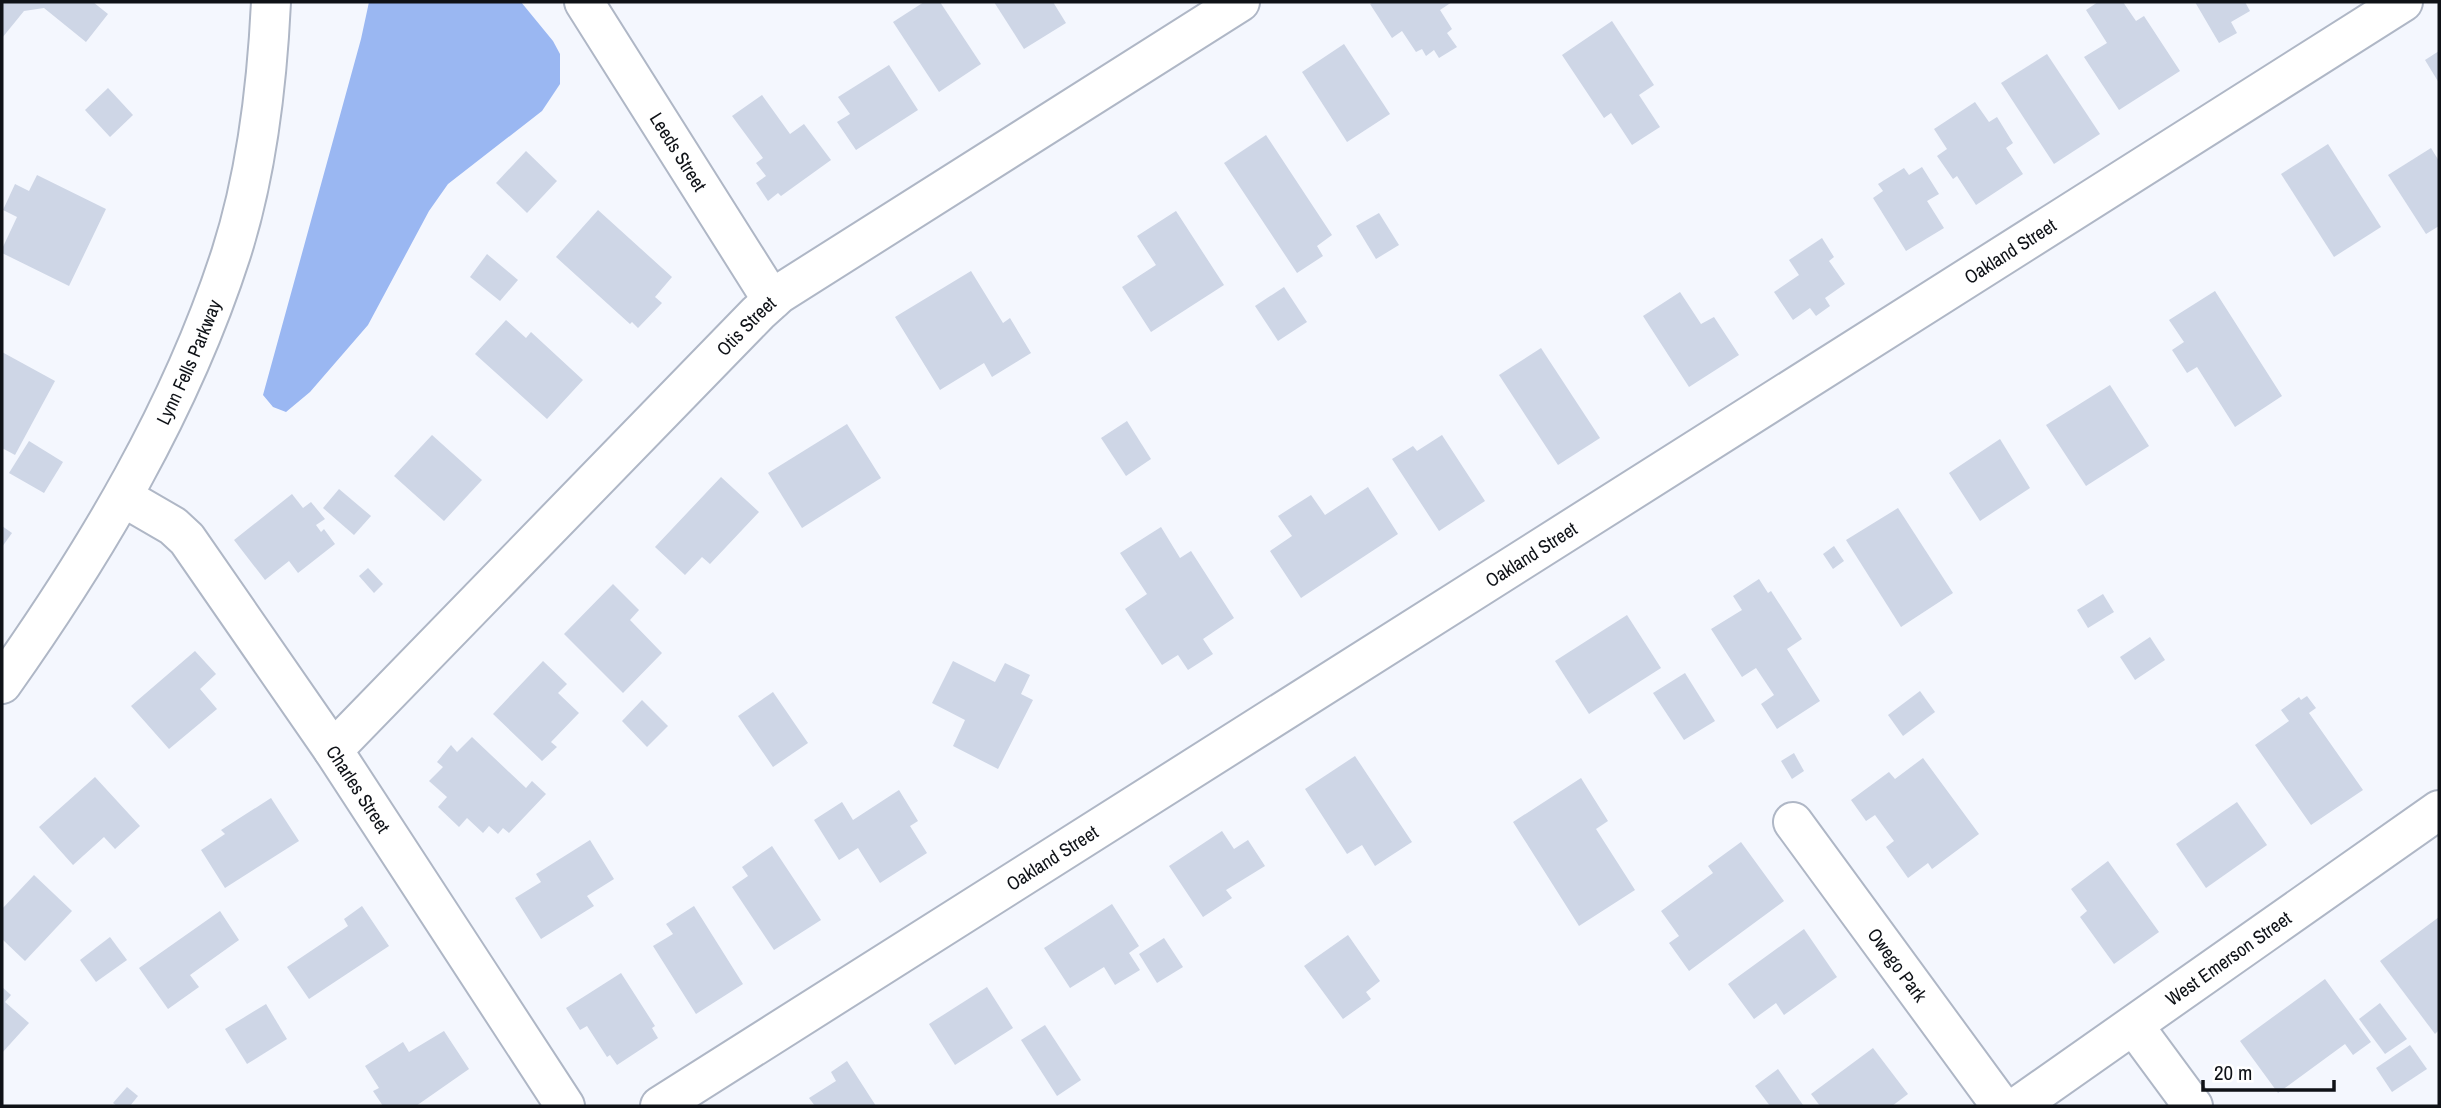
<svg xmlns="http://www.w3.org/2000/svg" width="2441" height="1108" viewBox="0 0 2441 1108" font-family="'Archivo Narrow',sans-serif">
<style>
.forest{fill:#9ab7f2}
.building{fill:#ced6e6}
.lines{fill:none;stroke-linecap:round;stroke-linejoin:round}
.street-casing{stroke:#afb7c6;stroke-width:42}
.secondary-casing{stroke:#afb7c6;stroke-width:42}
.street{stroke:#fff;stroke-width:38}
.secondary{stroke:#fff;stroke-width:38}
.labels{text-anchor:middle;stroke-width:5;stroke-linejoin:round;paint-order:stroke}
.street-label{font-size:19px;fill:#0f1217;stroke:#fff}
</style>
<rect width="100%" height="100%" fill="#f4f7fe"/>
<polygon class="forest" points="369,2 521,2 553,41 560,54 560,84 542,111 448,184 429,211 368,325 310,392 286,412 273,407 263,395 361,39"/>
<g class="building">
<polygon points="2,2 93,2 108,14 86,42 44,8 24,11 2,38"/>
<polygon points="924,2 940,2 981,64 939,92 893,22"/>
<polygon points="994,2 1053,2 1066,23 1024,49"/>
<polygon points="1374,2 1452,2 1440,10 1452,29 1447,33 1457,47 1439,58 1434,50 1426,56 1422,49 1416,52 1402,31 1392,38 1370,4"/>
<polygon points="2098,2 2123,2 2136,21 2144,16 2180,71 2119,110 2084,57 2107,43 2086,10"/>
<polygon points="2195,2 2245,2 2250,11 2231,22 2237,33 2219,43"/>
<polygon points="1612,21 1654,85 1639,95 1660,127 1632,145 1611,113 1604,118 1562,55"/>
<polygon points="1344,44 1390,114 1347,142 1302,72"/>
<polygon points="2439,51 2439,83 2425,60"/>
<polygon points="2047,54 2100,134 2054,164 2001,83"/>
<polygon points="889,65 918,110 856,150 837,122 850,114 838,97"/>
<polygon points="108,88 133,115 110,137 85,110"/>
<polygon points="762,95 790,134 804,124 831,160 781,196 778,193 768,201 756,183 766,176 756,163 763,158 732,116"/>
<polygon points="1975,102 1989,122 1997,117 2013,143 2006,148 2023,174 1976,205 1957,176 1953,179 1937,156 1947,149 1934,129"/>
<polygon points="1266,135 1332,235 1317,246 1323,256 1297,273 1224,163"/>
<polygon points="2328,144 2381,227 2334,257 2281,174"/>
<polygon points="2431,148 2439,161 2439,226 2426,234 2388,175"/>
<polygon points="526,151 557,181 527,213 496,183"/>
<polygon points="1922,167 1939,194 1927,201 1944,228 1906,251 1873,198 1883,191 1878,184 1904,168 1909,175"/>
<polygon points="37,175 106,209 69,286 2,253 2,249 17,217 3,210 15,184 29,191"/>
<polygon points="598,210 672,277 655,297 662,303 638,328 632,322 630,324 556,257"/>
<polygon points="1176,211 1224,285 1151,332 1122,287 1156,265 1137,236"/>
<polygon points="1379,213 1399,245 1376,259 1356,226"/>
<polygon points="1822,238 1834,257 1829,261 1845,284 1825,298 1830,306 1816,316 1810,308 1793,320 1774,292 1799,275 1789,260"/>
<polygon points="487,254 518,280 500,301 470,277"/>
<polygon points="971,271 1003,323 1010,318 1031,353 992,377 984,363 940,390 895,317"/>
<polygon points="1284,287 1307,322 1278,341 1255,306"/>
<polygon points="2215,291 2282,396 2235,427 2197,367 2187,373 2172,350 2184,342 2169,320"/>
<polygon points="1680,292 1701,324 1714,317 1739,355 1689,387 1643,316"/>
<polygon points="506,320 526,338 531,332 583,380 547,419 475,354"/>
<polygon points="1541,348 1600,438 1558,465 1499,375"/>
<polygon points="2,352 55,381 15,455 2,448"/>
<polygon points="2110,385 2149,446 2086,486 2046,425"/>
<polygon points="1127,421 1151,459 1126,476 1101,438"/>
<polygon points="847,424 881,478 802,528 768,473"/>
<polygon points="432,435 482,480 444,521 394,476"/>
<polygon points="1442,435 1485,501 1439,531 1392,459 1413,446 1417,451"/>
<polygon points="2000,439 2030,488 1980,521 1949,473"/>
<polygon points="29,441 63,462 44,493 9,473"/>
<polygon points="721,477 759,512 710,564 702,557 685,575 655,547"/>
<polygon points="1368,487 1398,534 1301,598 1270,551 1292,536 1278,516 1311,495 1325,515"/>
<polygon points="339,489 371,516 354,535 323,508"/>
<polygon points="292,494 303,508 311,502 325,519 316,525 321,532 324,529 335,544 298,573 289,561 265,580 234,540"/>
<polygon points="1898,508 1953,593 1901,627 1846,540"/>
<polygon points="2,526 12,533 2,547"/>
<polygon points="1161,527 1180,558 1191,551 1234,618 1203,639 1213,654 1188,670 1178,655 1162,665 1125,609 1147,594 1120,553"/>
<polygon points="1834,546 1844,561 1833,569 1823,554"/>
<polygon points="368,568 383,584 374,593 359,576"/>
<polygon points="1759,579 1768,593 1771,591 1802,639 1787,649 1820,701 1777,729 1761,704 1774,695 1756,668 1742,677 1711,629 1742,610 1733,596"/>
<polygon points="613,584 639,610 630,620 662,653 623,693 564,634"/>
<polygon points="2103,594 2114,612 2088,628 2077,610"/>
<polygon points="1627,615 1661,668 1589,714 1555,661"/>
<polygon points="2150,637 2165,660 2135,680 2120,657"/>
<polygon points="195,651 216,674 200,689 217,709 169,749 131,706"/>
<polygon points="543,661 567,684 558,693 579,713 551,742 557,747 542,761 493,714"/>
<polygon points="953,661 995,682 1005,663 1030,675 1021,694 1033,700 998,769 953,746 965,720 932,703"/>
<polygon points="1685,673 1715,721 1684,740 1653,693"/>
<polygon points="1920,691 1935,712 1903,736 1888,715"/>
<polygon points="773,692 808,743 773,767 738,716"/>
<polygon points="2307,696 2316,708 2309,713 2363,790 2311,825 2255,745 2289,721 2281,710 2299,697 2301,700"/>
<polygon points="642,700 668,726 647,747 622,721"/>
<polygon points="472,737 526,788 532,781 546,794 509,833 503,828 498,834 489,826 483,833 467,818 459,827 438,807 447,797 429,781 443,767 437,762 451,745 457,752"/>
<polygon points="1794,753 1804,771 1792,779 1781,761"/>
<polygon points="1355,756 1412,842 1375,866 1362,845 1347,854 1305,789"/>
<polygon points="1923,758 1979,834 1932,869 1928,863 1908,878 1886,847 1894,841 1875,815 1866,821 1851,800 1889,772 1895,779"/>
<polygon points="95,777 140,826 115,849 104,837 73,865 39,827"/>
<polygon points="1581,778 1608,821 1596,829 1635,890 1579,926 1513,822"/>
<polygon points="899,790 918,821 910,826 927,853 880,883 858,848 839,860 814,820 842,802 853,820"/>
<polygon points="271,798 299,841 225,888 201,850 225,834 221,830"/>
<polygon points="2237,802 2267,845 2206,888 2176,844"/>
<polygon points="1222,831 1234,849 1248,840 1265,866 1226,890 1232,898 1203,917 1169,866"/>
<polygon points="590,840 614,879 587,896 594,906 541,939 515,898 541,882 536,874"/>
<polygon points="1741,842 1784,901 1689,971 1669,943 1679,936 1661,911 1713,873 1708,866"/>
<polygon points="772,846 821,920 774,950 732,887 748,876 742,867"/>
<polygon points="2108,861 2159,932 2114,964 2080,917 2087,911 2071,889"/>
<polygon points="34,875 72,911 25,961 2,939 2,909"/>
<polygon points="1112,904 1139,946 1129,953 1140,970 1115,985 1104,967 1070,988 1044,948"/>
<polygon points="362,906 389,946 309,999 287,967 348,926 344,919"/>
<polygon points="694,906 743,984 696,1014 653,946 673,934 666,924"/>
<polygon points="220,911 239,940 190,975 199,987 168,1009 139,968"/>
<polygon points="2439,917 2439,1030 2435,1034 2380,961"/>
<polygon points="1804,929 1837,977 1784,1015 1776,1003 1754,1019 1728,984"/>
<polygon points="1348,935 1380,981 1366,992 1371,999 1343,1019 1304,966"/>
<polygon points="110,937 127,960 96,982 80,960"/>
<polygon points="1164,938 1183,967 1157,983 1139,954"/>
<polygon points="621,973 655,1026 652,1028 658,1038 617,1065 610,1055 607,1057 587,1026 580,1030 566,1008"/>
<polygon points="2325,979 2371,1042 2353,1055 2345,1044 2278,1093 2240,1041"/>
<polygon points="2,987 11,995 5,1002 29,1023 2,1053"/>
<polygon points="987,987 1013,1028 955,1065 929,1024"/>
<polygon points="2380,1003 2407,1039 2385,1054 2359,1019"/>
<polygon points="266,1004 287,1039 247,1064 225,1029"/>
<polygon points="1045,1025 1081,1080 1057,1096 1021,1040"/>
<polygon points="444,1031 469,1069 416,1106 383,1106 373,1091 379,1088 365,1066 403,1042 409,1052"/>
<polygon points="2410,1045 2427,1069 2392,1092 2376,1068"/>
<polygon points="1873,1048 1908,1094 1892,1106 1820,1106 1811,1094"/>
<polygon points="847,1061 876,1106 815,1106 809,1098 836,1081 831,1072"/>
<polygon points="1778,1069 1803,1105 1800,1106 1770,1106 1755,1086"/>
<polygon points="127,1087 138,1096 130,1106 117,1106 113,1103"/>
</g>
<g class="lines">
<defs>
<g id="street">
<path id="s1" d="M584,2L772,300"/>
<path id="s2" d="M123,497L173,526L187,539L333,750L565,1106"/>
<path id="s3" d="M333,750L758,313L779,294L1240,2"/>
<path id="s4" d="M1793,822L2001,1106"/>
<polyline points="2134,1026 2193,1106"/>
<path id="s5" d="M660,1106L2403,2"/>
<path id="s6" d="M2018,1106L2439,810"/>
</g>
<g id="secondary">
<path id="s7" d="M2,684C96,551 181,409 231,254C257,173 267,86 271,2"/>
</g>
</defs>
<use href="#street" class="street-casing"/>
<use href="#secondary" class="secondary-casing"/>
<use href="#street" class="street"/>
<use href="#secondary" class="secondary"/>
</g>
<g class="labels">
<g class="street-label">
<text dy="7" stroke="none"><textPath href="#s1" startOffset="177">Leeds Street</textPath></text>
<text dy="7" stroke="none"><textPath href="#s5" startOffset="1598">Oakland Street</textPath></text>
<text dy="7" stroke="none"><textPath href="#s3" startOffset="592">Otis Street</textPath></text>
<text dy="7" stroke="none"><textPath href="#s7" startOffset="373">Lynn Fells Parkway</textPath></text>
<text dy="7" stroke="none"><textPath href="#s5" startOffset="1031">Oakland Street</textPath></text>
<text dy="7" stroke="none"><textPath href="#s2" startOffset="380">Charles Street</textPath></text>
<text dy="7" stroke="none"><textPath href="#s5" startOffset="464">Oakland Street</textPath></text>
<text dy="7" stroke="none"><textPath href="#s6" startOffset="257">West Emerson Street</textPath></text>
<text dy="7" stroke="none"><textPath href="#s4" startOffset="177">Owego Park</textPath></text>
</g>
</g>
<rect width="2441" height="1108" fill="none" stroke="#0f1217" stroke-width="7"/>
<path d="M2203 1080v10h131v-10" fill="none" stroke="#0f1217" stroke-width="3.5"/>
<text x="2214" y="1080" font-size="21" fill="#0f1217" stroke="#ffffff" stroke-width="5" paint-order="stroke">20 m</text>
</svg>
